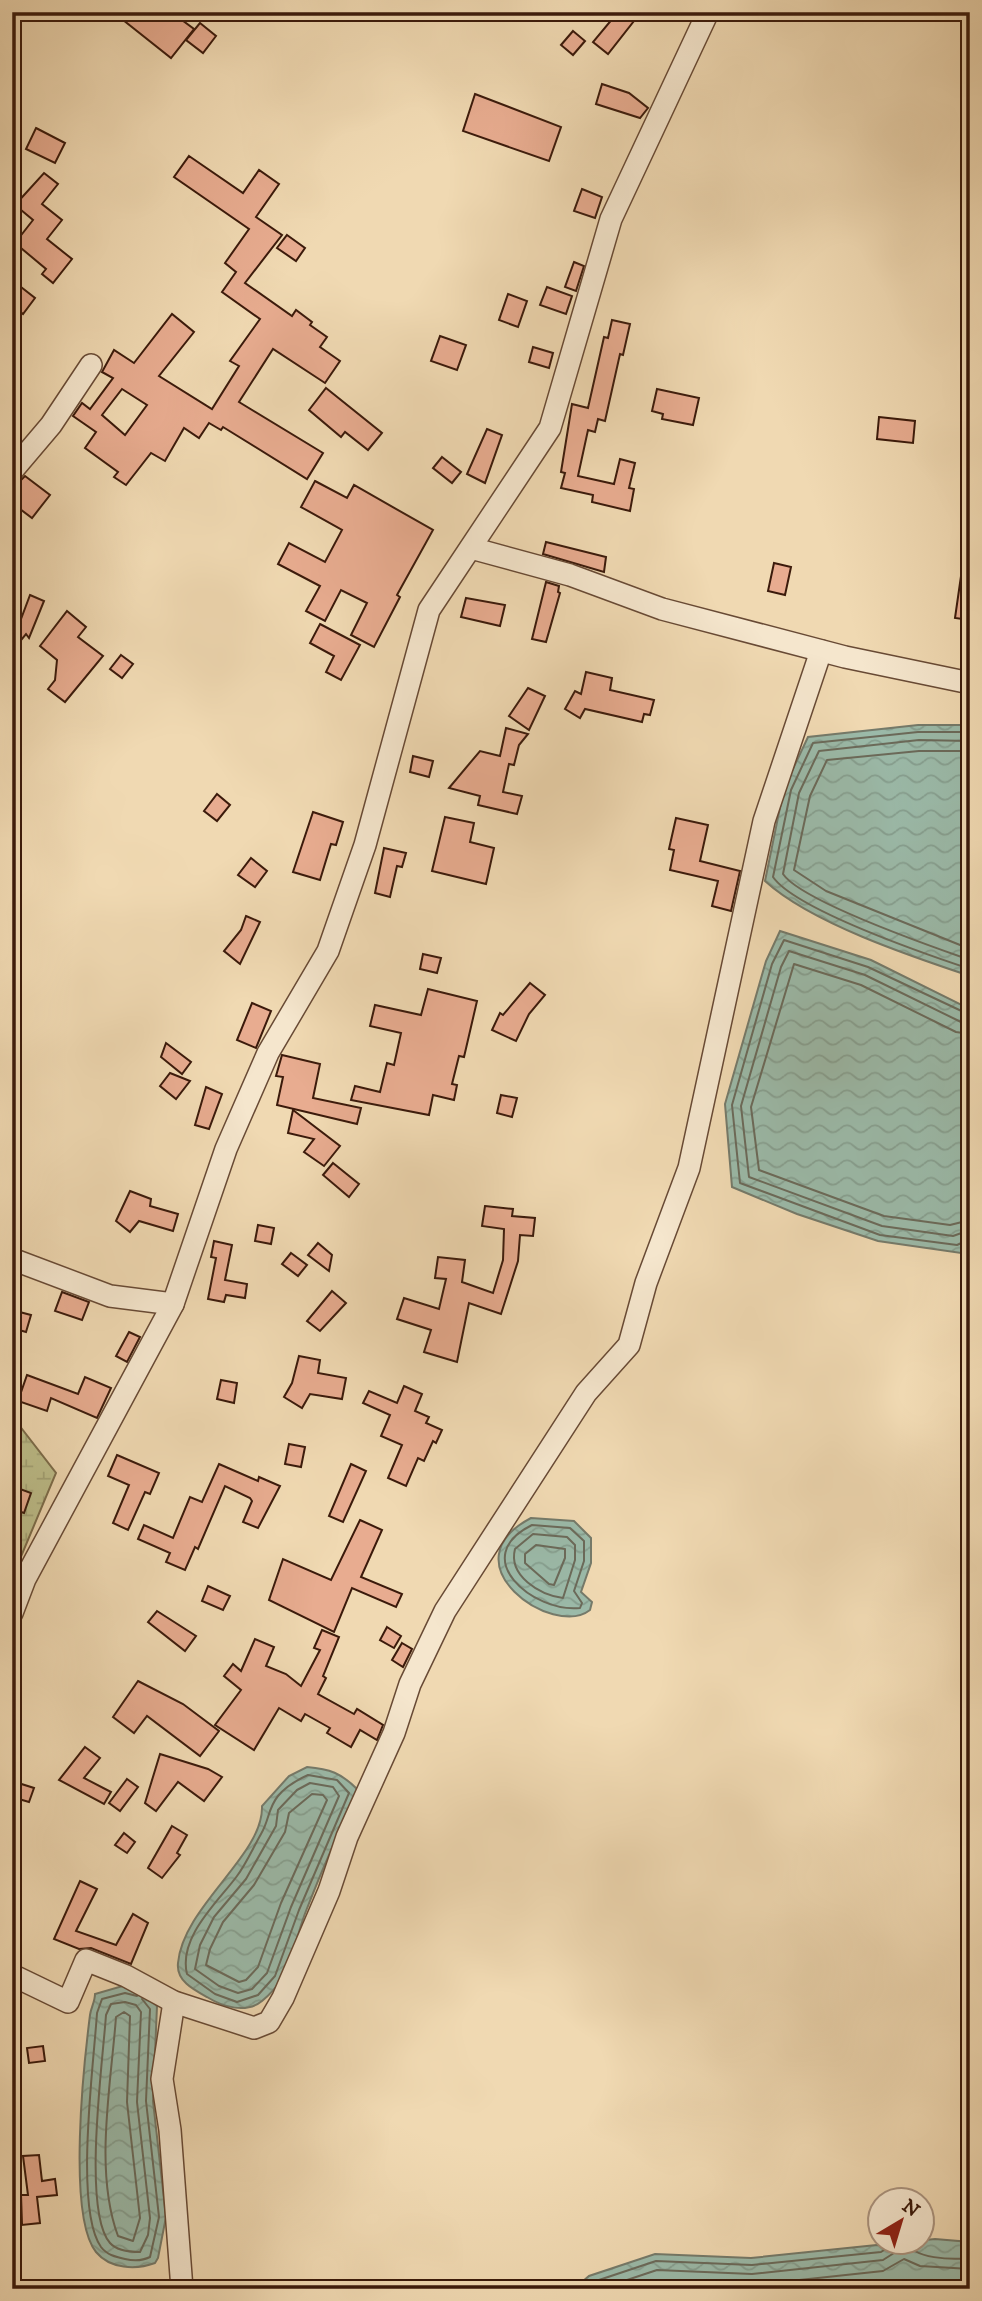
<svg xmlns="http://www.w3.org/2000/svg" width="982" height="2301" viewBox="0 0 982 2301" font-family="'IM FELL DW Pica',serif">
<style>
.wetland{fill:url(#wetland-marsh);stroke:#7c6c4a;stroke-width:2}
.water{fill:url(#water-waves);stroke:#757a6a;stroke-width:2}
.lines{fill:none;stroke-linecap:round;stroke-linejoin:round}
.shore{stroke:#6b6a5a;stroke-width:2}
.building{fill:#e8ac90;stroke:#3b1a0b;stroke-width:2;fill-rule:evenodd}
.minor-casing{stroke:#684a35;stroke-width:24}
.minor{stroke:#f5e6cd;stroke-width:21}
</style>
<defs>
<pattern id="wetland-marsh" width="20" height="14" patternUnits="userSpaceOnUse" patternTransform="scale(1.75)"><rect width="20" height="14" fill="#bdbe8a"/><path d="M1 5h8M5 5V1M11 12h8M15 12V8" fill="none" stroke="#a3a376"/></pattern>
<pattern id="water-waves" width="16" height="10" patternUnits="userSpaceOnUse" patternTransform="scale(1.75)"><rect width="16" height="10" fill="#9bbaa9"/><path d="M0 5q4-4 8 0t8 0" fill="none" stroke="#869f90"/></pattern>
</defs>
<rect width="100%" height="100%" fill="#f0d9b2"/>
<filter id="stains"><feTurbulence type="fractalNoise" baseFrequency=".00286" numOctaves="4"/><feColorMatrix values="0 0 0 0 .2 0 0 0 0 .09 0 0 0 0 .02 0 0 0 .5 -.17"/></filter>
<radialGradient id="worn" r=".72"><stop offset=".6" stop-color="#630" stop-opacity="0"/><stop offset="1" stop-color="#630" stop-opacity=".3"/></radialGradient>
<polygon class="wetland" points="12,1416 56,1473 12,1578"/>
<g class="water">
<path d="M918,725H970V976C910,956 811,923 765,881L784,788L808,737Z"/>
<polygon points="780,931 871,960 970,1009 970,1243 961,1253 878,1241 797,1214 732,1187 725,1104 766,961"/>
<path d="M531,1518L574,1521L591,1538V1563L581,1592L592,1602L590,1610C553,1639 445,1563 531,1518Z"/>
<path d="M307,1767C330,1769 341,1773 357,1789C353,1809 344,1824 335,1842C324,1865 315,1888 306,1911C297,1933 293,1962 280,1981C276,1988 268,1996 262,2001C246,2014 223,2007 207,1997C194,1990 176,1981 178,1963C183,1906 264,1855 262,1806L289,1776Z"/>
<path d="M126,1985L145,1991L157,2006L153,2101L166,2217L158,2258L155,2263C136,2270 110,2269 96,2252C67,2216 84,2062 90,2015C91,2007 95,2002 95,1994Z"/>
<polygon points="935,2239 970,2242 970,2289 574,2289 589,2276 655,2254 751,2258"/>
</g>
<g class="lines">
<g class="shore">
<path d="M970,732H918L813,743L791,790L773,877C796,910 928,955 970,969"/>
<path d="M970,741L919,740L819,751L799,793L783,874C802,902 933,947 970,960"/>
<polyline points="970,751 919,751 827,760 810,796 794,870 826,891 970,949"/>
<polyline points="970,1015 868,967 784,940 772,964 732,1105 740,1183 880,1235 957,1245 970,1239"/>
<polyline points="970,1024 961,1022 865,975 789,951 781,967 741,1106 749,1177 882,1226 953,1236 970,1230"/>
<polyline points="970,1034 956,1032 861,985 794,964 751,1107 759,1170 884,1216 950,1225 970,1220"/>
<path d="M532,1525L570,1528L584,1541V1561L574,1591L582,1603L580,1608C533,1613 467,1557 532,1525Z"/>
<path d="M533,1534L567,1537L575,1545V1560L563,1598C540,1595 508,1576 515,1549Z"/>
<polygon points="536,1545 565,1549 565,1558 554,1585 549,1584 525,1563 525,1554"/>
<path d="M308,1775L337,1780L349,1793L299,1910L275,1976L258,1995L237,2002L215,1994L187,1974C178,1937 218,1902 237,1876C246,1864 253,1848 261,1834C269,1821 268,1808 278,1796C286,1786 297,1780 308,1775Z"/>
<polygon points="310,1783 333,1787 339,1796 291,1907 267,1973 252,1989 238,1993 219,1986 195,1969 200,1945 214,1917 246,1879 276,1826 278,1810 297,1790"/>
<polygon points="312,1794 323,1795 327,1800 281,1903 258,1967 246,1980 239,1982 206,1965 210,1949 223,1922 254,1885 285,1832 289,1813"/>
<path d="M137,1996L125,1993L102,1999L97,2013C94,2062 74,2209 101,2247C107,2255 116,2257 125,2259C134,2261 142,2261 150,2257L159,2217L146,2101L150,2009L142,1999"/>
<path d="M125,2002L136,2005L141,2012L137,2102L150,2218L148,2235L140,2252C130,2252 117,2251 110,2243C82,2211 103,2060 106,2015L111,2004Z"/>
<path d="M124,2012L130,2016L127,2102L140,2218L133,2241L118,2236C94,2171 111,2085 116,2017Z"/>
<path d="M907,2242C913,2259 952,2260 970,2258"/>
<polyline points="585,2289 593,2282 656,2261 752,2265 881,2252 887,2248 888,2242"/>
<polyline points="600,2289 657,2270 752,2274 883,2260 894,2253 897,2242"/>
<polyline points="633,2289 659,2280 753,2285 883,2271 904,2259 920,2266 970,2269"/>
</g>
</g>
<g class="building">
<polygon points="113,12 171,12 194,29 171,58"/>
<polygon points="618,12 641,12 608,54 593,42"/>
<polygon points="200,23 216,36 203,53 186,40"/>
<polygon points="573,31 585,41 573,55 561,45"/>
<polygon points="602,84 629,93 648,108 640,118 596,104"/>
<polygon points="475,94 561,127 549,161 463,131"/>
<polygon points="36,128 65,143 55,163 26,149"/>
<path d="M189,156L243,193L259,170L279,184L256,217L282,235L245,283L292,316L296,310L312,322L310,325L327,337L320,347L340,361L325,383L273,349L239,402L323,453L307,479L223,427L221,430L209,423L199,438L184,428L165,461L151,453L126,485L114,477L118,472L85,448L96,432L73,416L82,403L90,409L113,378L102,372L114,350L134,363L172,314L194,332L159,376L212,409L239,366L230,361L260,319L222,292L236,272L225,263L249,229L174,177ZM122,389L147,405L125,435L102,415Z"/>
<polygon points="44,173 58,184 42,204 62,220 47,239 72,259 53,283 42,274 46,269 15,243 33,220 15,205"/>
<polygon points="582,189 602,197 595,218 574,211"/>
<polygon points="287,235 305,248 296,261 277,248"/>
<polygon points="574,262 584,266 576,291 565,287"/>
<polygon points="12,280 35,298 23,314 12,305"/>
<polygon points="547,287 572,296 566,314 540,305"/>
<polygon points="508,294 527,301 518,327 499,320"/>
<polygon points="612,320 630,324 623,355 620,354 605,421 598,419 595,432 588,430 578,476 614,484 620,459 635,463 629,488 634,489 630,511 592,502 593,495 561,488 565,473 561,472 572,404 588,408 604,337 608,338"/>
<polygon points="440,336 466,345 457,370 431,361"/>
<polygon points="533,347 553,353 549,368 529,362"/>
<polygon points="326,388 382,433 368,450 345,432 341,437 309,410"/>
<polygon points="657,389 699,398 693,425 662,419 663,414 652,411"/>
<polygon points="879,417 915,421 913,443 877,439"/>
<polygon points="487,429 502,435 485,483 467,474"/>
<polygon points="442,457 461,472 452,483 433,468"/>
<polygon points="25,476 50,495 32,518 12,503 12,489"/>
<polygon points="315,481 347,498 354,485 433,530 397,595 400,597 374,647 351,635 367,603 341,590 325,621 306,611 320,586 278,564 289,543 325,562 342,530 301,507"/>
<polygon points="546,542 606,557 604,572 543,554"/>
<polygon points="774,563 791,567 785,595 768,591"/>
<polygon points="961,576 970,577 970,620 955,618"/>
<polygon points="546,582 559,586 558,592 560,593 546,642 532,639"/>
<polygon points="30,595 44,601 29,638 26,634 12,651 12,630 21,619"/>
<polygon points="466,598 505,605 500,626 461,617"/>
<polygon points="67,611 86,627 78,637 103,656 65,702 48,689 55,680 57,660 40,646"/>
<polygon points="320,624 360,645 341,680 326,672 334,656 310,643"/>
<polygon points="121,655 133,664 122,678 110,669"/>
<polygon points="586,672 612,678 610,690 654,700 650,715 644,714 642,722 585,709 580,718 565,709 575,691 581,694"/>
<polygon points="528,688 545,696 529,730 509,716"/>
<polygon points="506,728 528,734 519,745 514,765 509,764 503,792 522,796 517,814 478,805 480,796 449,788 480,751 500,756"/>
<polygon points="413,756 433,761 429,777 410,772"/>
<polygon points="217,794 230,805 217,821 204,811"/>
<polygon points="313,812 343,822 336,845 331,844 320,880 293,872"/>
<polygon points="445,817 474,823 470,842 494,848 486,884 432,871"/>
<polygon points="676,818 708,825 700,861 740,871 731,911 712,906 718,881 670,870 674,850 669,849"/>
<polygon points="384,848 406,853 402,867 397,866 390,897 375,893"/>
<polygon points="251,858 267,871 255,887 238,875"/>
<polygon points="246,916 260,922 240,964 224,951 241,930"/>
<polygon points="423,954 441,958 437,973 420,969"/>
<polygon points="530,983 545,995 529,1014 516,1041 492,1030 500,1013 503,1015"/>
<polygon points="428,989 477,1001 464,1057 459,1056 452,1084 457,1085 454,1100 433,1095 429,1115 351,1100 355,1086 380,1092 387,1063 394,1065 401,1033 370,1026 375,1005 421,1015"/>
<polygon points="252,1003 271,1011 256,1048 237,1040"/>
<polygon points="166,1043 191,1062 182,1074 161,1057"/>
<polygon points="282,1055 320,1064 313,1098 361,1108 357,1124 277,1105 283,1077 276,1076"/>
<polygon points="170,1073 190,1081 176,1099 160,1086"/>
<polygon points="206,1087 222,1094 209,1129 195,1125"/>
<polygon points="501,1095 517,1098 512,1117 497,1113"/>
<polygon points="293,1110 340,1146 324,1166 304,1152 314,1139 288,1133"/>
<polygon points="333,1163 359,1184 349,1197 323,1175"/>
<polygon points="130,1191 151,1199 150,1206 178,1214 173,1231 139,1221 130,1232 116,1221"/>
<polygon points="485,1206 513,1209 512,1216 535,1218 533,1236 520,1235 518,1261 501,1314 469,1303 457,1362 424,1352 431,1330 397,1319 404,1298 439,1309 446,1279 435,1278 438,1257 465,1260 462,1282 493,1293 503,1260 504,1229 482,1226"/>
<polygon points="258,1225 274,1228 271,1244 255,1241"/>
<polygon points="214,1241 232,1245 225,1280 247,1284 245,1298 226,1295 224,1302 208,1299 216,1258 211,1257"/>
<polygon points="318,1243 332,1255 329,1271 308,1255"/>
<polygon points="291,1253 307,1265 298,1276 282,1264"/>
<polygon points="332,1291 346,1303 320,1331 307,1321"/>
<polygon points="62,1292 89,1302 82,1320 55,1311"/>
<polygon points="12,1310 31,1315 26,1332 12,1328"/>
<polygon points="129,1332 140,1337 127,1362 116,1356"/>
<polygon points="299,1356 320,1360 318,1373 346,1378 342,1399 310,1394 302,1408 284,1397 292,1383"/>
<polygon points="27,1375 78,1394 85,1377 111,1388 97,1418 51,1398 47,1411 18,1401"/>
<polygon points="221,1380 237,1383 234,1403 217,1399"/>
<polygon points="404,1386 422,1394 415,1411 429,1417 426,1423 442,1430 436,1443 433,1441 424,1461 418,1458 406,1486 388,1478 402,1445 381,1436 390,1415 363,1403 369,1391 397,1403"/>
<polygon points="289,1444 305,1447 301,1467 285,1464"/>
<polygon points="117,1455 159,1473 150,1494 145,1492 128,1530 113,1523 129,1485 108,1476"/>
<polygon points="219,1464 258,1481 259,1477 280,1486 258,1528 243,1522 252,1501 250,1498 225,1486 198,1549 195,1547 185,1570 166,1562 170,1553 138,1539 144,1525 173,1538 190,1497 202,1502"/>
<polygon points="351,1464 366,1471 343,1522 329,1516"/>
<polygon points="12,1486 31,1493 24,1513 12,1509"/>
<polygon points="360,1520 382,1530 361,1577 402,1594 396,1607 352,1588 334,1632 269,1600 283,1559 331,1580"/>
<polygon points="208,1586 230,1596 223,1610 202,1601"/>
<polygon points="157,1611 196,1636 185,1651 148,1622"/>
<polygon points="387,1627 401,1636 394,1648 380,1640"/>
<polygon points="322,1630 339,1637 323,1676 326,1678 318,1694 354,1714 357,1709 383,1725 377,1740 360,1730 351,1747 327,1733 330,1728 305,1714 301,1721 279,1708 254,1750 215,1725 241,1690 224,1676 233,1664 241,1671 255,1639 274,1647 266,1666 286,1674 301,1686 320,1650 314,1648"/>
<polygon points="402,1643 412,1649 403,1667 392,1660"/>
<polygon points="138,1681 183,1704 219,1731 200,1756 147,1716 134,1733 113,1717"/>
<polygon points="85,1747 100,1758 84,1778 111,1792 104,1804 59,1780"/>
<polygon points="160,1754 208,1769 222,1777 204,1801 178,1782 156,1811 145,1803"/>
<polygon points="127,1779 138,1787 120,1811 109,1803"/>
<polygon points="12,1781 34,1788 29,1802 12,1797"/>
<polygon points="172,1826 187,1835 177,1853 180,1855 162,1878 148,1868"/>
<polygon points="124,1833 135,1842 127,1853 115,1845"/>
<polygon points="80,1881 97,1889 76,1931 116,1945 133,1914 148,1923 131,1964 91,1948 79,1949 54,1939"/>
<polygon points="43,2046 45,2061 29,2063 27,2048"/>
<polygon points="39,2155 42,2181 55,2179 57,2195 37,2197 40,2223 22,2225 21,2195 28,2195 23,2156"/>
</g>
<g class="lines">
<defs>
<g id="minor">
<polyline points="12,471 51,425 91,365"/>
<polyline points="471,548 570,575 662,609 845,657 970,683"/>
<polyline points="12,1259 110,1296 173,1304"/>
<polyline points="12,1613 25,1579 173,1304 226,1149 268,1053 328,951 365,845 429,610 550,428 611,219 708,12"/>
<polyline points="12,1975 68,2002 86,1960 126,1976 174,2002 254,2028 269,2022 283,1998 329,1891 347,1837 394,1733 410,1684 445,1611 586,1393 629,1345 646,1283 689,1168 764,821 821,651"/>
<polyline points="174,2002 162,2079 170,2130 182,2289"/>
</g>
</defs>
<use href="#minor" class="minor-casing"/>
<use href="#minor" class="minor"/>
</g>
<rect width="982" height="2301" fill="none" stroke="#f0d9b2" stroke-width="42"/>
<rect x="14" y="14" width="954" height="2273" fill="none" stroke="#3b1a0b" stroke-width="3.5"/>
<rect x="21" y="21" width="940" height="2259" fill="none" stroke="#3b1a0b" stroke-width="2"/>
<g transform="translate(901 2221) rotate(38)"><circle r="33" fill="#f5e6cd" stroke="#ab947f" stroke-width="2"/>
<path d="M0-5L12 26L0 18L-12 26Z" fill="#8f2418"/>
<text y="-10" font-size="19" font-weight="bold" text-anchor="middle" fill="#3b1a0b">N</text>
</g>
<rect width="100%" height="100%" filter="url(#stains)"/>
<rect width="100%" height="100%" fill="url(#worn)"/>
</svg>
